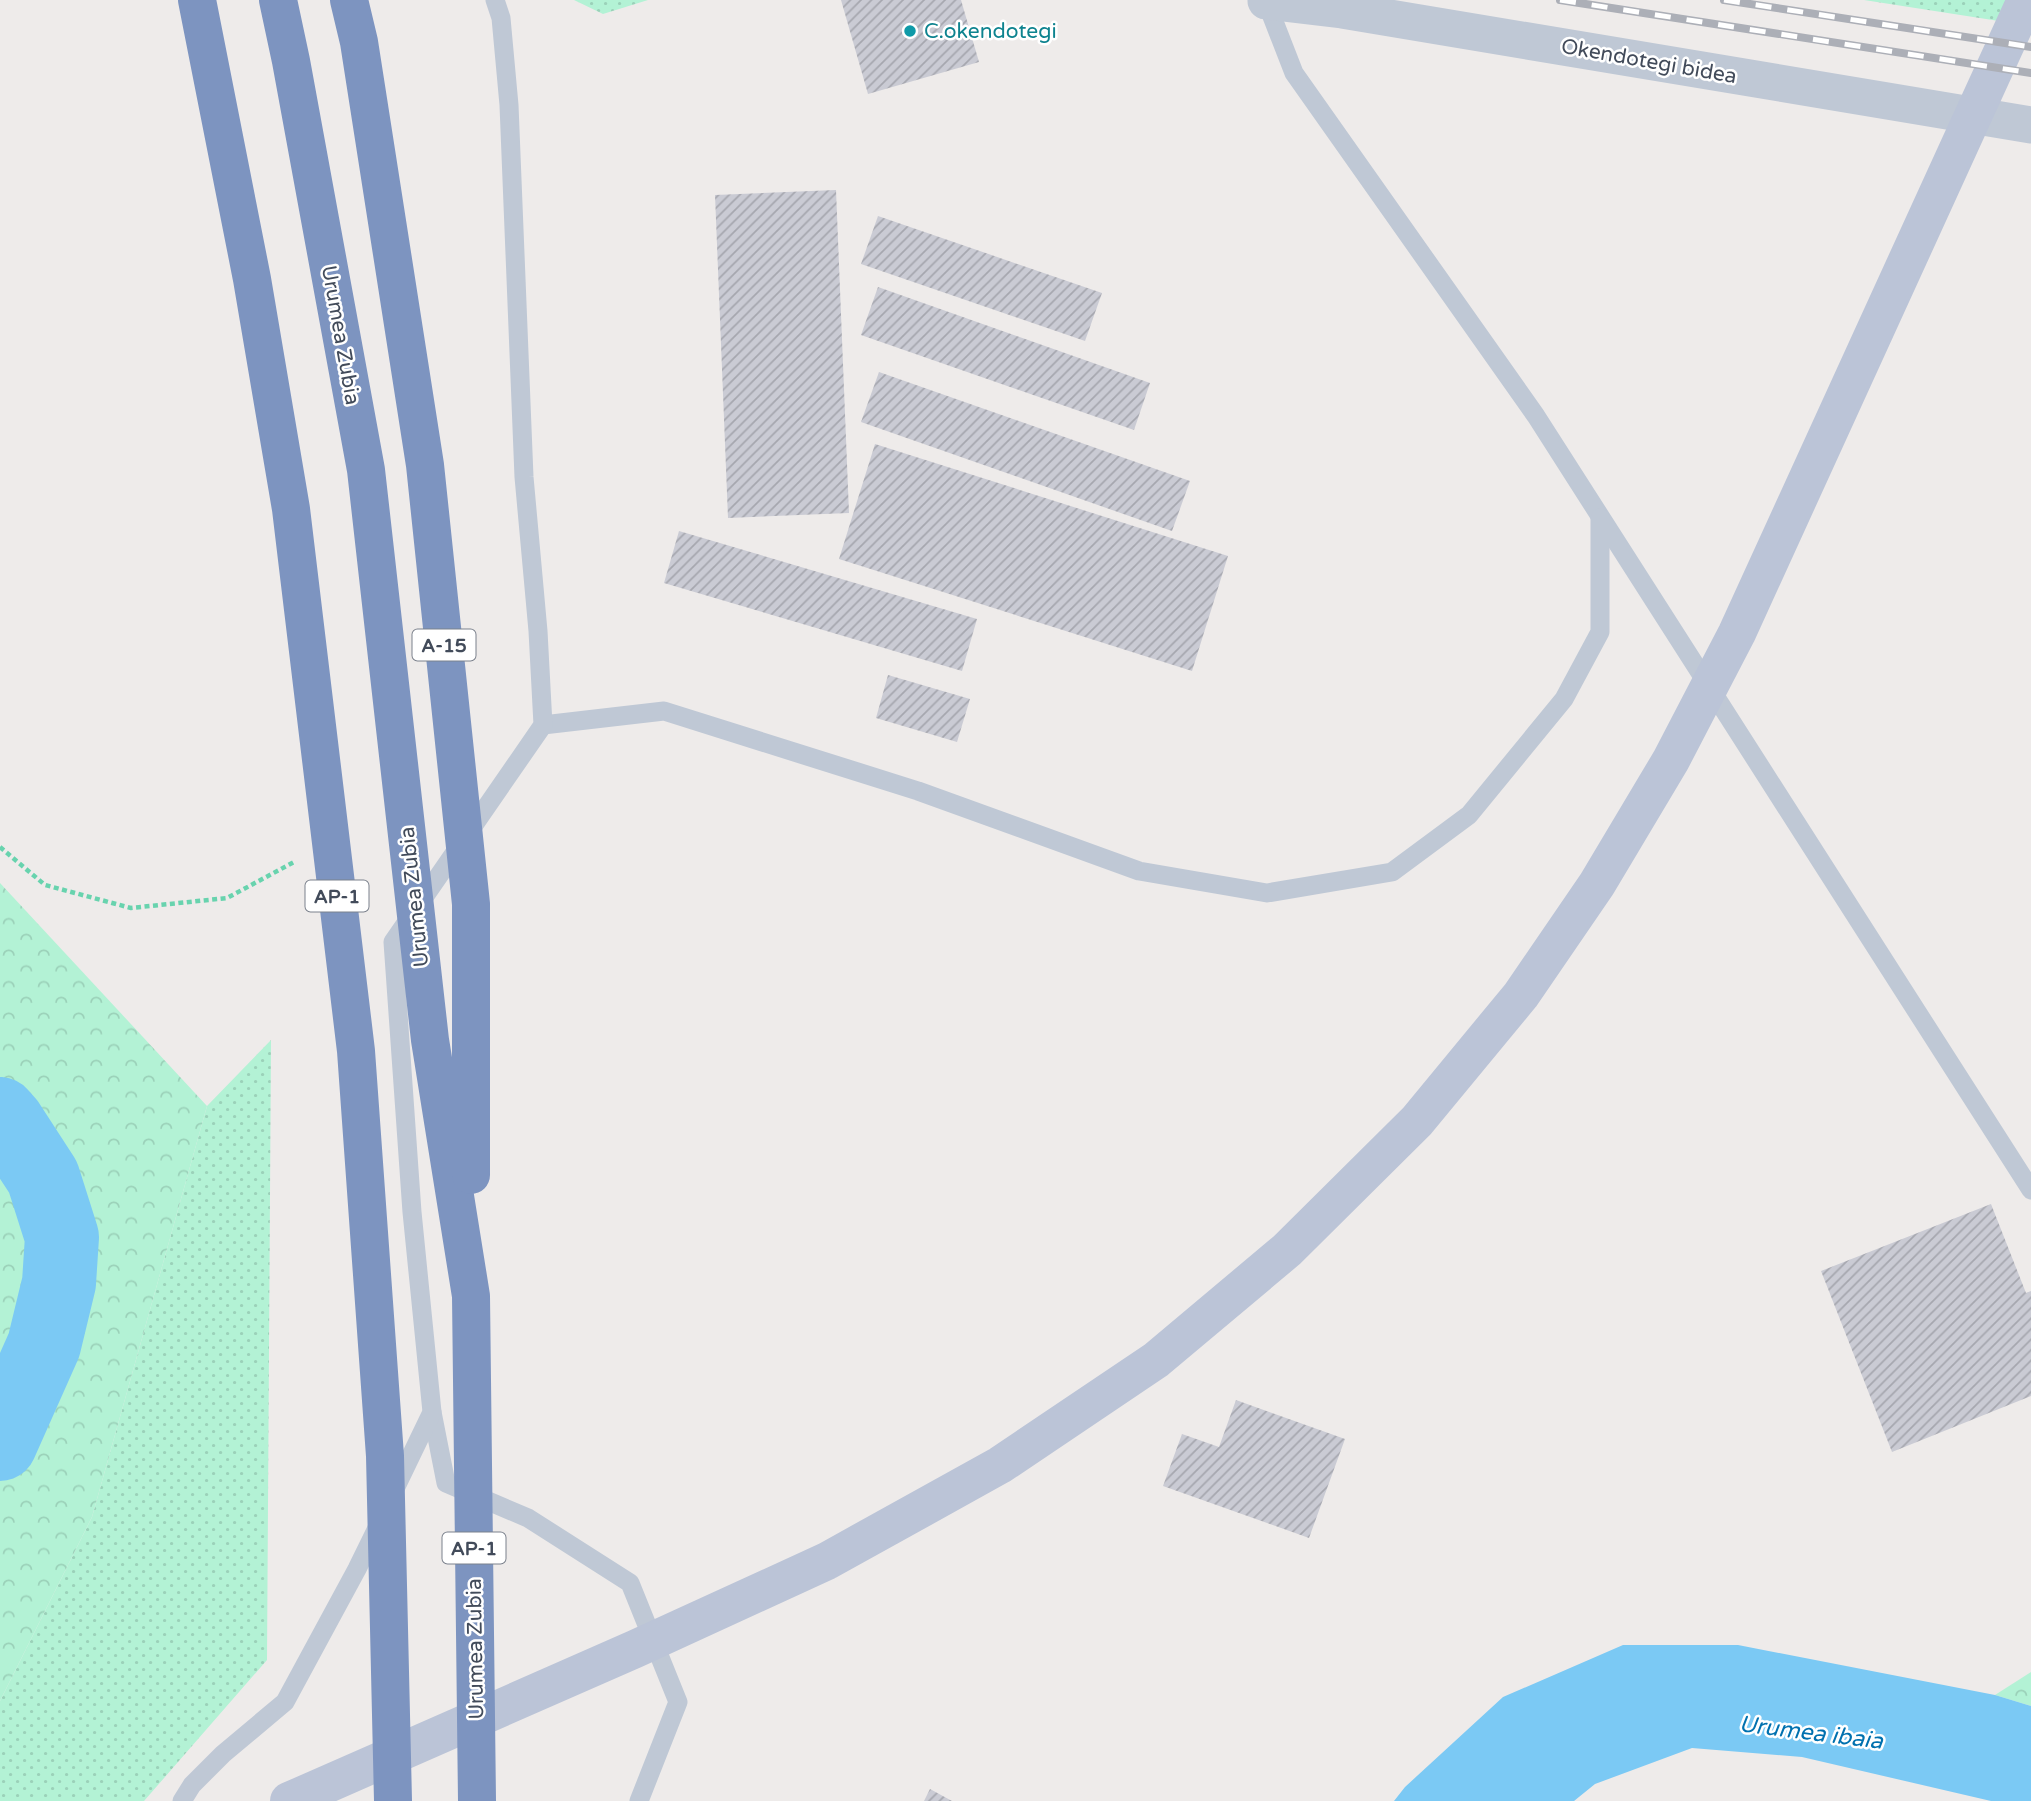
<svg xmlns="http://www.w3.org/2000/svg" width="2031" height="1801" viewBox="0 0 2031 1801" font-family="'Varela Round',sans-serif">
<style>
.grass{fill:url(#grass-dots)}
.forest{fill:url(#forest-crowns)}
.water{fill:#7bc9f4}
.lines{fill:none;stroke-linecap:round;stroke-linejoin:round}
.river{stroke:#7bc9f4;stroke-width:74}
.building{fill:url(#building-hatch)}
.path{stroke:#68d3ae;stroke-width:4.5;stroke-dasharray:5 3.5;stroke-linecap:butt}
.lane{stroke:#bfc8d5;stroke-width:19}
.street{stroke:#bfc8d5;stroke-width:37}
.secondary{stroke:#bbc4d7;stroke-width:38}
.highway{stroke:#7d94c0;stroke-width:38}
.rail-casing{stroke:#acafb7;stroke-width:8}
.rail{stroke:#fff;stroke-width:5;stroke-dasharray:16;stroke-linecap:butt}
.culture-dot{fill:#0f9aa8;stroke:#fff;stroke-width:2.5}
.labels{text-anchor:middle;stroke-width:5;stroke-linejoin:round;paint-order:stroke}
.shield{fill:#fff;stroke:#7b818c;stroke-width:2}
.shield-label{font-size:19px;font-weight:bold;fill:#424b5a}
.culture-label{font-size:21px;fill:#0d838f;stroke:#fff;text-anchor:start}
.street-label{font-size:21px;fill:#424b5a;stroke:#fff}
.water-label{font-size:23px;font-style:italic;fill:#0071af;stroke:#fff}
</style>
<defs>
<pattern id="grass-dots" width="8" height="8" patternUnits="userSpaceOnUse" patternTransform="scale(1.75)"><rect width="8" height="8" fill="#b3f2d5"/><path d="M2 2h.1M6 6h.1" fill="none" stroke="#9bd1b9" stroke-width="1.8" stroke-linecap="round"/></pattern>
<pattern id="forest-crowns" width="20" height="18" patternUnits="userSpaceOnUse" patternTransform="scale(1.75)"><rect width="20" height="18" fill="#b3f2d5"/><path d="M2 6a3 3 0 1 1 6 0M12 15a3 3 0 1 1 6 0" fill="none" stroke="#9bd1b9"/></pattern>
<pattern id="building-hatch" width="6" height="6" patternUnits="userSpaceOnUse" patternTransform="scale(1.75)"><rect width="6" height="6" fill="#cacbd4"/><path d="M-1 1l2-2M0 6l6-6M5 7l2-2" fill="none" stroke="#a6a7af"/></pattern>
</defs>
<rect width="100%" height="100%" fill="#eeebea"/>
<g class="grass">
<polygon points="574,0 648,0 603,14"/>
<polygon points="1864,0 2031,0 2031,26"/>
<polygon points="271,1040 267,1660 144,1801 0,1801 0,1701 92,1517 207,1106"/>
</g>
<g class="forest">
<polygon points="0,883 207,1106 92,1517 0,1701"/>
<polygon points="2031,1672 2031,1706 1995,1695"/>
</g>
<polygon class="water" points="1623,1645 1738,1645 1995,1695 2031,1706 2031,1801 1991,1801 1802,1757 1692,1748 1595,1784 1574,1801 1394,1801 1405,1787 1503,1697"/>
<g class="lines">
<polyline class="river" points="0,1114 8,1123 43,1177 62,1237 59,1283 44,1345 0,1444"/>
</g>
<g class="building">
<polygon points="841,0 961,0 979,62 868,94"/>
<polygon points="836,190 849,513 728,518 715,195"/>
<polygon points="878,216 1102,293 1085,341 861,264"/>
<polygon points="878,287 1150,383 1134,430 861,335"/>
<polygon points="879,372 1190,481 1172,531 861,422"/>
<polygon points="875,444 1228,556 1192,671 839,559"/>
<polygon points="679,531 977,619 962,671 664,583"/>
<polygon points="888,675 970,699 957,742 876,718"/>
<polygon points="1991,1204 2026,1293 2031,1291 2031,1396 1892,1452 1821,1271"/>
<polygon points="1236,1400 1345,1439 1309,1538 1163,1486 1182,1434 1219,1447"/>
<polygon points="930,1789 952,1801 924,1801"/>
</g>
<g class="lines">
<polyline class="path" points="0,847 45,885 131,908 227,898 294,862"/>
<g class="lane">
<polyline points="1266,1 1294,73 1536,416 2031,1190"/>
<polyline points="543,725 664,711 918,791 1139,871 1267,893 1392,872 1469,815 1564,699 1600,632 1600,518"/>
<polyline points="432,1412 446,1483 528,1518 630,1583 678,1702 639,1801"/>
<polyline points="393,1493 432,1412 412,1212 393,942 543,725 538,631 524,477 509,105 501,18 495,0"/>
<polyline points="182,1801 192,1785 223,1754 285,1702 357,1569 379,1524"/>
</g>
<polyline class="street" points="1266,1 1342,10 2031,125"/>
<polyline class="secondary" points="289,1801 635,1649 827,1561 1000,1465 1156,1360 1287,1250 1417,1121 1521,995 1597,884 1671,760 1737,633 2026,0"/>
<g class="highway">
<polyline points="197,0 252,279 291,509 356,1051 385,1456 393,1801"/>
<polyline points="278,0 291,61 366,470 430,1040 471,1296 477,1801"/>
<polyline points="349,0 359,42 425,465 471,904 471,1175"/>
</g>
<defs>
<g id="rail">
<polyline points="1560,0 2031,73"/>
<polyline points="1724,0 2031,47"/>
</g>
</defs>
<use href="#rail" class="rail-casing"/>
<use href="#rail" class="rail"/>
</g>
<circle class="culture-dot" cx="910" cy="31" r="7"/>
<g class="labels">
<g class="shield">
<rect x="412.5" y="629.5" width="63" height="31" rx="5"/>
<rect x="305.5" y="880.5" width="63" height="31" rx="5"/>
<rect x="442.5" y="1532.5" width="63" height="31" rx="5"/>
</g>
<g class="shield-label">
<text x="444" y="652">A-15</text>
<text x="337" y="903">AP-1</text>
<text x="474" y="1555">AP-1</text>
</g>
<g class="culture-label">
<text x="924" y="38">C.okendotegi</text>
</g>
<g class="street-label">
<text transform="translate(1649 61) rotate(10)" y="7">Okendotegi bidea</text>
<text transform="translate(341 335) rotate(80)" y="7">Urumea Zubia</text>
<text transform="translate(414 897) rotate(-96)" y="7">Urumea Zubia</text>
<text transform="translate(475 1649) rotate(-91)" y="7">Urumea Zubia</text>
</g>
<g class="water-label">
<text transform="translate(1811 1732) rotate(7)" y="8">Urumea ibaia</text>
</g>
</g>
</svg>
